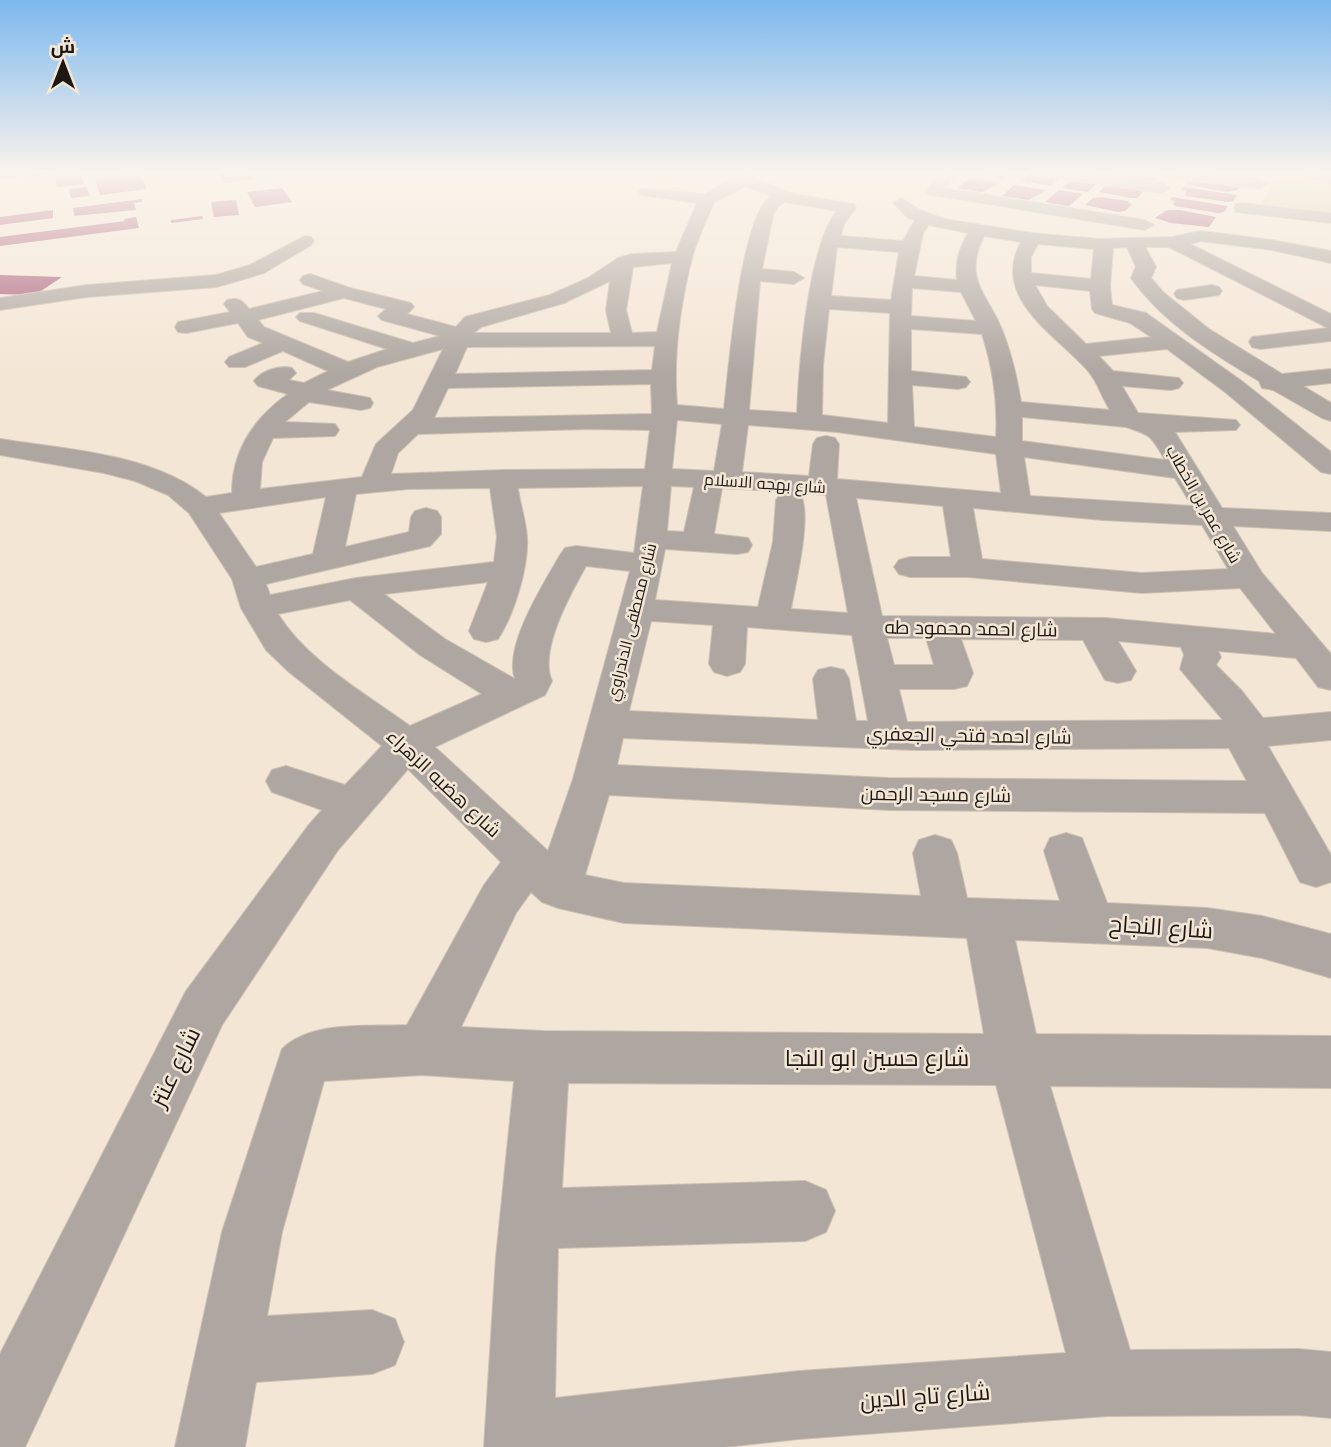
<svg xmlns="http://www.w3.org/2000/svg" width="1331" height="1447" viewBox="0 0 1331 1447" font-family="Helvetica,Cairo,sans-serif">
<style>
.green{fill:#d8dbaa}
.building{fill:#ac5e7c}
.lines{fill:none;stroke-linecap:round;stroke-linejoin:round}
.minor-casing{stroke:#cdc1b2;stroke-width:2}
.minor{fill:#aea7a1;fill-rule:evenodd}
.labels{text-anchor:middle;stroke-width:5;stroke-linejoin:round;paint-order:stroke}
.far-street-label{font-size:16px;fill:#1d1813;stroke:#f4e6d5}
.street-label{font-size:19px;fill:#1d1813;stroke:#f4e6d5}
.near-street-label{font-size:23px;fill:#1d1813;stroke:#f4e6d5}
</style>
<rect width="100%" height="100%" fill="#f4e6d5"/>
<polygon class="green" points="1271,172 1298,172 1331,181 1331,216 1259,208 1275,180"/>
<g class="building">
<polygon points="14,172 45,172 45,174 0,179 0,174"/>
<polygon points="67,172 81,172 84,184 57,187 55,176"/>
<polygon points="219,172 248,172 253,179 225,183"/>
<polygon points="972,172 1012,172 1003,179"/>
<polygon points="1120,172 1143,172 1160,175 1153,182 1115,177"/>
<polygon points="140,173 147,189 100,195 95,178"/>
<polygon points="1032,173 1062,177 1051,186 1021,181"/>
<polygon points="970,178 1000,183 982,192 957,188"/>
<polygon points="1074,178 1098,182 1088,192 1062,188"/>
<polygon points="1190,178 1241,184 1238,190 1227,192 1186,184"/>
<polygon points="1113,184 1142,188 1140,190 1144,190 1138,198 1131,198 1099,192 1106,185"/>
<polygon points="1014,185 1046,190 1029,200 1002,196"/>
<polygon points="87,187 89,196 71,198 69,189"/>
<polygon points="1183,187 1237,195 1233,201 1228,202 1185,196 1186,191 1181,190"/>
<polygon points="282,188 292,202 255,207 247,192"/>
<polygon points="1059,190 1083,194 1069,206 1045,202"/>
<polygon points="1100,197 1129,201 1128,203 1132,204 1125,211 1118,212 1085,205 1093,198"/>
<polygon points="1172,197 1228,206 1224,212 1218,213 1175,206 1173,204 1175,201 1170,200"/>
<polygon points="142,199 142,202 134,203 136,210 74,216 73,208"/>
<polygon points="236,200 239,215 214,217 211,202"/>
<polygon points="53,210 53,218 0,225 0,217"/>
<polygon points="1167,210 1180,210 1216,217 1209,227 1171,223 1155,218"/>
<polygon points="202,216 203,219 171,223 171,220"/>
<polygon points="136,217 139,228 0,246 0,237 125,221 124,219"/>
<polygon points="0,275 62,277 35,295 0,294"/>
</g>
<g class="lines">
<defs>
<g id="minor">
<path d="M744,172H759L755,178L793,194L854,204L856,208L844,224L841,236L903,241L915,220L908,218L893,203L901,198L920,210L944,219L1032,233L1099,239L1172,237L1201,231L1272,240L1331,251V263L1272,250L1201,241L1190,244L1331,314V341L1260,349L1252,347L1249,342L1252,337L1328,328L1169,247H1145L1156,267L1151,278L1163,292L1209,329L1282,374L1331,369V383L1303,386L1331,403V421L1322,418L1273,390L1262,388L1259,381C1212,353 1163,323 1131,278L1136,267L1127,247L1113,248L1110,286L1112,305L1146,313L1243,382L1331,452V474L1321,472L1225,392L1167,349L1099,356L1113,371L1179,378L1183,383L1179,388L1171,390L1122,386L1138,413L1236,420L1240,425L1236,430L1175,432L1222,508L1331,513V531L1233,526L1262,573L1331,654V690L1318,687L1296,658L1218,651L1221,657L1216,665L1242,691L1263,718L1331,712V740L1268,746L1331,855V882L1316,887L1300,882L1265,813L888,810L609,795L585,875L624,883L921,896L913,853L919,840L935,835L951,840L957,853L967,898L1060,901L1044,851L1050,838L1066,833L1082,838L1107,903L1207,908L1262,916L1331,934V978L1262,958L1207,948L1015,940L1036,1034L1331,1036V1088L1050,1086L1130,1350L1298,1349L1331,1352V1418L1298,1415L1107,1416L799,1439L726,1447H484L496,1257L514,1081L422,1075L324,1081L282,1232L267,1316L372,1310L395,1319L404,1342L395,1365L372,1374L256,1382L245,1447H175L222,1232L282,1049C312,1020 368,1027 407,1025L484,885L501,862L408,769L338,850L222,1025L25,1447H0V1354L186,991L308,826L322,810L272,792L266,781L272,770L286,766L345,785L382,746L289,672L266,650L241,608L232,579L189,513L168,495L135,481L104,473L0,455V439C68,450 151,453 206,497L232,493C232,451 254,418 288,394L258,386L254,381C262,370 280,365 292,368L296,373L289,380L304,383L328,371L283,351L245,367H229L225,362L229,357L263,343L248,337L238,323L186,333L178,332L175,327L178,322L230,312L224,304L227,300C238,297 242,300 249,309L323,291L303,284L300,280L303,276L310,274L350,288L411,303L414,307L407,314L456,327L465,317L550,295L588,278L618,258L632,254L676,252L697,203L641,195L639,192L641,189L705,194ZM746,186L771,196C740,217 729,368 724,409L677,405C673,357 680,305 692,258C697,239 707,220 714,202ZM785,202L837,211C808,246 799,365 797,413L749,410L760,281L794,284L804,278L794,272L762,269L773,215L778,207ZM929,225L968,233C959,249 955,262 957,280L914,276L923,233ZM984,236L1021,242C990,299 1057,335 1089,372C1098,383 1102,398 1110,410L1021,402C1017,378 1012,355 1003,332C988,293 962,281 984,236ZM1038,244L1094,249L1091,279L1031,273V257ZM837,247L899,252L891,300L831,296ZM672,263L657,332L632,333L626,310L633,267ZM610,281L606,310L611,333H474L481,327L564,303ZM1035,285L1090,291L1092,309L1095,313L1130,323L1151,337L1086,344L1047,306ZM912,288L961,292L976,321L911,316ZM344,298L386,309L378,316L382,320L440,336L413,343L314,313H300L296,317L300,321L387,349L348,362L264,327L258,320ZM829,309L890,313L888,423L822,415L823,365ZM911,329L982,334C993,368 998,402 996,437L914,427L912,385L958,389L966,387L970,382L966,377L911,371ZM655,346L652,370L455,374L467,347ZM443,349L413,410L376,444L362,477L260,489L262,462L273,438L335,436L339,430L335,424L285,422L309,402L361,410L370,408L373,403L370,398L327,390L377,367ZM651,384L652,414L434,418L448,388ZM1022,417L1126,427C1153,436 1151,436 1165,460L1022,441ZM677,420L722,424L714,471L672,469ZM748,425L837,432L996,454L1001,493L837,479L839,444L835,438L826,436L817,438L813,444L809,476L742,472ZM587,429L650,430L645,469L504,470L391,474L398,453L418,434ZM1024,457L1175,478L1192,506L1030,496ZM643,486L634,553L576,546L565,548L560,555C544,583 503,647 515,679L445,639L384,594L488,582L469,631L474,639L486,642L498,639C514,615 529,566 527,537C526,521 520,504 518,488ZM671,486L694,487L684,532L667,531ZM490,488L497,537L494,562L356,578L270,595L266,584L430,546L441,534V517L437,511L426,508L415,511L411,517L409,532L345,547L356,494L408,489ZM722,488L789,492L780,494L776,500L773,542L758,607L655,600L665,549L737,554L748,552L752,545L748,538L714,534ZM793,492L826,495L848,613L791,609C795,585 813,513 800,494ZM326,497L313,554L256,567L219,513ZM856,498L943,506L951,557H910L899,560L894,567L899,574L910,577H968L1142,593L1240,588L1276,634L1106,618L882,616ZM973,508L1103,520L1202,525L1228,569L1142,573L982,559ZM586,566L630,571L573,779L548,851L435,747L545,695L552,681C538,651 571,593 586,566ZM350,600L420,655L482,694L410,726C365,693 308,662 278,614ZM651,621L713,625L709,664L714,672L727,676L740,672L745,664L747,627L852,635L868,721H856L849,679L844,670L831,667L818,670L813,679L818,720L629,711ZM887,638H926L934,665H894ZM961,639L1083,640L1105,680L1118,683L1131,680L1136,671L1118,641L1181,647L1184,655L1180,669L1223,720L907,722L899,689H954L967,686L973,673ZM623,738L914,750L1229,748L1247,781L888,778L617,765ZM531,892L542,902L558,908L624,923L967,938L984,1034L543,1031L461,1027L516,913ZM568,1083L996,1085L1066,1353L799,1371L555,1398L558,1248L805,1241L826,1232L835,1211L826,1190L805,1181L562,1188Z"/>
<polygon points="943,172 959,172 945,188 1145,220 1154,225 1145,230 927,194 925,191"/>
<polygon points="1045,172 1085,172 1162,183 1170,188 1162,193 1052,177"/>
<polygon points="1204,172 1260,179 1268,184 1260,189 1175,178 1167,173"/>
<polygon points="1300,172 1331,174 1331,184 1302,175"/>
<polygon points="1242,203 1331,213 1331,223 1236,212 1234,208 1236,204"/>
<polygon points="305,236 311,237 314,241 311,245 264,273 217,287 87,297 0,310 0,298 87,285 216,275 250,265"/>
<polygon points="1212,285 1219,287 1222,291 1219,295 1184,300 1177,298 1174,294 1177,290"/>
</g>
</defs>
<use href="#minor" class="minor-casing"/>
<use href="#minor" class="minor"/>
</g>
<linearGradient id="sky" x2="0" y2="1"><stop stop-color="#7cb8ee"/><stop offset="0.46" stop-color="#faf4ec"/><stop offset="1" stop-color="#faf4ec" stop-opacity="0"/></linearGradient>
<rect width="1331" height="375" fill="url(#sky)"/>
<g class="labels">
<g class="far-street-label">
<text transform="translate(765 483) rotate(4)" y="6">شارع بهجه الاسلام</text>
<text transform="translate(1204 504) rotate(60)" y="6">شارع عمر بن الخطاب</text>
<text transform="translate(631 622) rotate(-76)" y="6">شارع مصطفى الدندراوي</text>
</g>
<g class="street-label">
<text transform="translate(971 628) rotate(1)" y="7">شارع احمد محمود طه</text>
<text transform="translate(969 735) rotate(1)" y="7">شارع احمد فتحي الجعفري</text>
<text transform="translate(444 783) rotate(43)" y="7">شارع هضبه الزهراء</text>
<text transform="translate(936 794) rotate(1)" y="7">شارع مسجد الرحمن</text>
</g>
<g class="near-street-label">
<text transform="translate(1161 927) rotate(4)" y="8">شارع النجاح</text>
<text x="877" y="1066">شارع حسين ابو النجا</text>
<text transform="translate(175 1067) rotate(-64)" y="8">شارع عنتر</text>
<text transform="translate(925 1396) rotate(-4)" y="8">شارع تاج الدين</text>
</g>
</g>
<g transform="translate(63 63)" stroke="#f4e6d5" stroke-width="5" paint-order="stroke">
<path d="M0-5L12 26L0 18L-12 26Z" fill="#1d1813"/>
<text y="-10" font-size="19" font-weight="bold" text-anchor="middle" fill="#1d1813">ش</text>
</g>
</svg>
